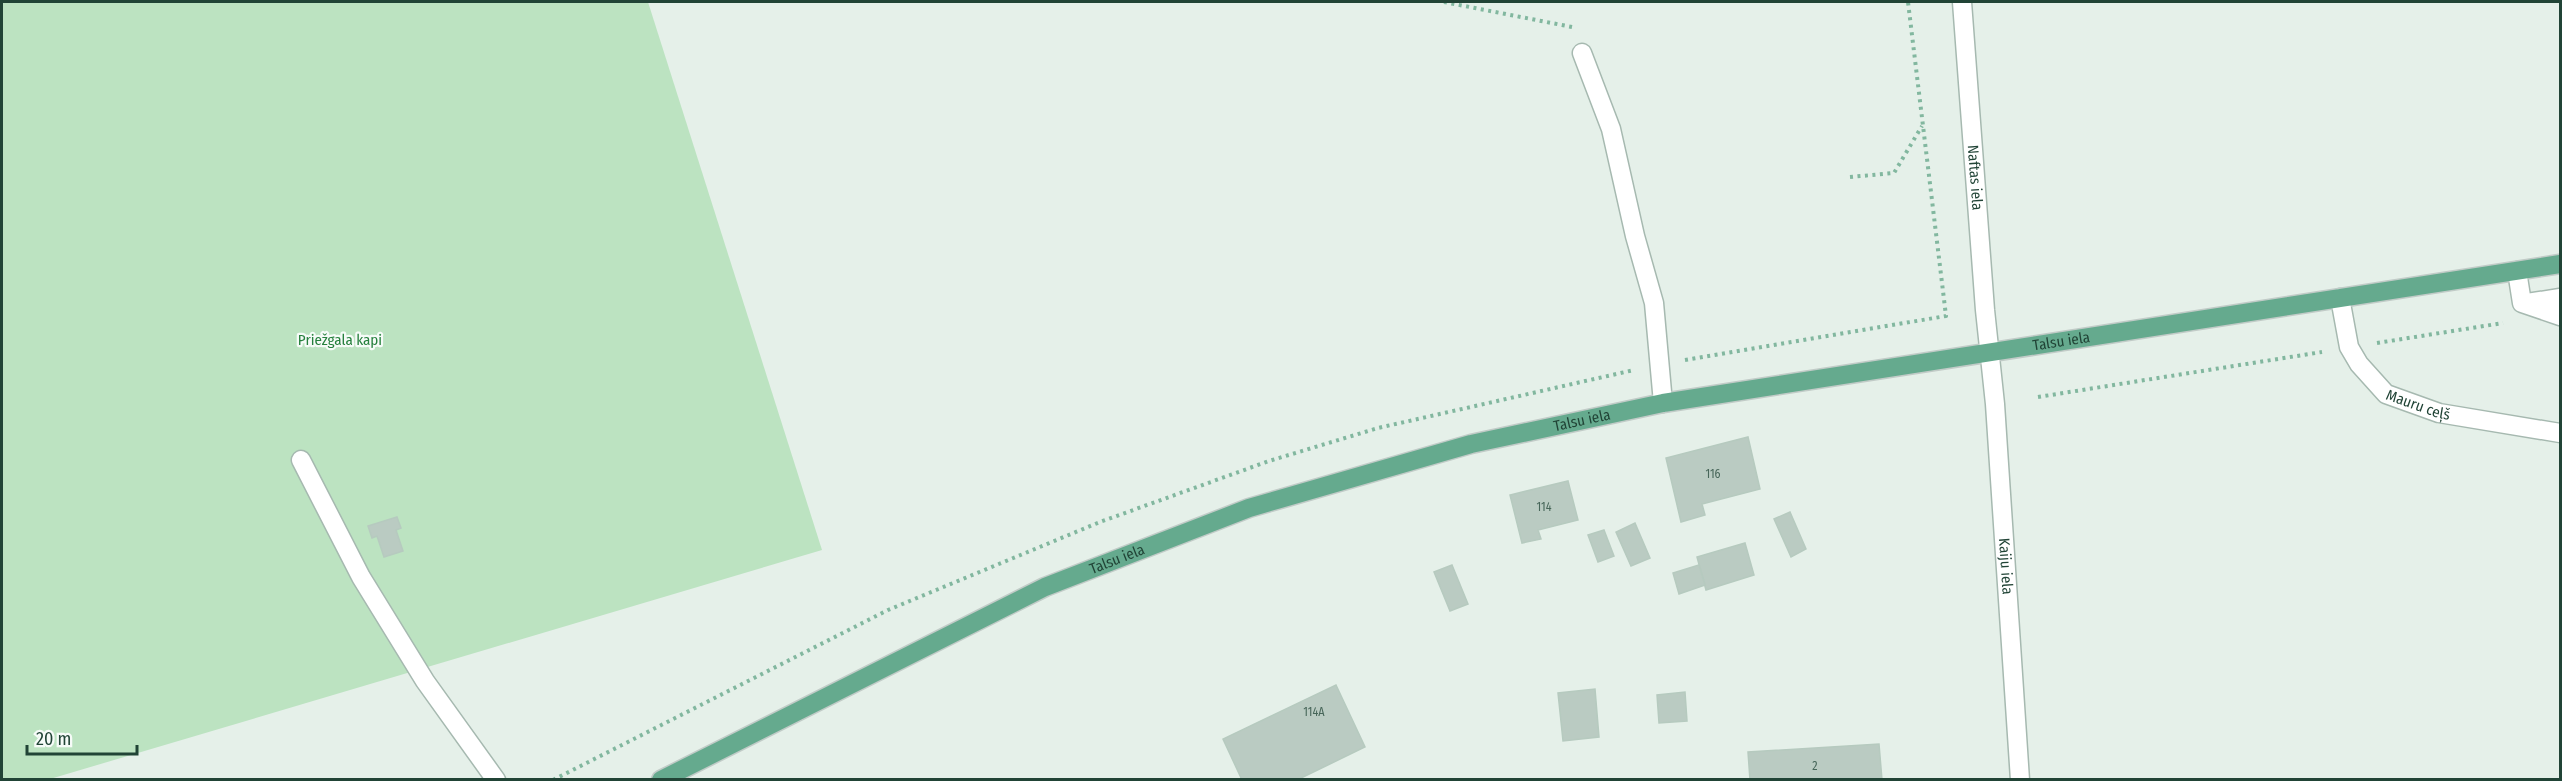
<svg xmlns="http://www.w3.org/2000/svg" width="2562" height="781" viewBox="0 0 2562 781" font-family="'Fira Sans Condensed',sans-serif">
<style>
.green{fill:#bce3c1}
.building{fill:#bacbc2;stroke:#b6cabf;stroke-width:1.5}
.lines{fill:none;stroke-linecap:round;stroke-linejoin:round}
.lane-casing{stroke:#a6b9b0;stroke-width:21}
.street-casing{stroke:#a6b9b0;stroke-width:21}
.primary-casing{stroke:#c1cbc7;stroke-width:21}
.path{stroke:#82b79f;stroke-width:4;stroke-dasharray:3 4.5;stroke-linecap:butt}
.lane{stroke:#fff;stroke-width:18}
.street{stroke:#fff;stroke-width:18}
.primary{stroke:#65aa8e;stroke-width:18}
.labels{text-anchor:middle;stroke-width:4.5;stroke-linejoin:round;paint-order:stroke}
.number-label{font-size:12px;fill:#476659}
.street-label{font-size:15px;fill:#214436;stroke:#f6fbf8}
.park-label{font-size:15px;fill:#26803d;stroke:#f6fbf8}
</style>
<rect width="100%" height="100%" fill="#e5f0e9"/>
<polygon class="green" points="2,2 648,2 822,550 50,779 2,780"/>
<g class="building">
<polygon points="1748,437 1760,489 1702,504 1705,515 1681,522 1666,458"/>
<polygon points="1568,481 1578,520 1538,530 1541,539 1522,543 1510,495"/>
<polygon points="1790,512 1806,549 1791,557 1774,519"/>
<polygon points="397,517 401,528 396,530 403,551 384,557 377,536 372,538 368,526"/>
<polygon points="1635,523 1650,558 1631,566 1616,532"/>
<polygon points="1604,530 1614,556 1598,562 1588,535"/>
<polygon points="1745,543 1754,575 1706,590 1697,557"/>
<polygon points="1452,565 1468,604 1450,611 1434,572"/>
<polygon points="1699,565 1705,585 1679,594 1673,573"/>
<polygon points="1336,685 1365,747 1297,780 1242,780 1223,739"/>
<polygon points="1595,689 1599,737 1563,741 1558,693"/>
<polygon points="1685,692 1687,721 1659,723 1657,695"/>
<polygon points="1879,744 1882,780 1750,780 1748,752"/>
</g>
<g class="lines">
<defs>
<g id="lane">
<polyline points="1582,53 1611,129 1635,236 1654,303 1663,403"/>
<polyline points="2517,271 2522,303 2560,316"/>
<polyline points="2527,303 2560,298"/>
<polyline points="301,460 361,577 425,681 496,780"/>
</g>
<g id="street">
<path id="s1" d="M1962,2L1985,310L1995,404L2020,780"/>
<path id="s2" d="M2340,298L2349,347L2359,364L2386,394L2439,413L2560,433"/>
</g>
<g id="primary">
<path id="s3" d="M661,780L1045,587L1249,508L1471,444L1663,403L2560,264"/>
</g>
</defs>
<use href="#lane" class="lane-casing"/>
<use href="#street" class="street-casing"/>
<use href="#primary" class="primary-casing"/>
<g class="path">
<polyline points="1444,2 1572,27"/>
<polyline points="1850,177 1894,173 1922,126"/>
<polyline points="2377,343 2503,323"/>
<polyline points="1685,360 1946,316 1908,2"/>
<polyline points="2038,397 2322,352"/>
<polyline points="553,780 888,610 1100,522 1269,461 1378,428 1634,370"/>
</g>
<use href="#lane" class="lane"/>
<use href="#street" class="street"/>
<use href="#primary" class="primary"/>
</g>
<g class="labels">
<g class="number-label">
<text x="1713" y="478">116</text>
<text x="1544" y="511">114</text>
<text x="1314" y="716">114A</text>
<text x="1815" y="770">2</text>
</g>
<g class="street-label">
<text dy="5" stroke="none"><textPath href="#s1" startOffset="176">Naftas iela</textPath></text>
<text dy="5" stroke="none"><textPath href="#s3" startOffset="1479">Talsu iela</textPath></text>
<text dy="5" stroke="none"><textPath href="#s2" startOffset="144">Mauru ceļš</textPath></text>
<text dy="5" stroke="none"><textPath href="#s3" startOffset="993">Talsu iela</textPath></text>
<text dy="5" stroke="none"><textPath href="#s3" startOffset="507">Talsu iela</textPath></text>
<text dy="5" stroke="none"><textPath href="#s1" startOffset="566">Kaiju iela</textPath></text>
</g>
<g class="park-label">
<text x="340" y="345">Priežgala kapi</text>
</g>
</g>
<rect width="2562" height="781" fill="none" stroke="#214436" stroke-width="6"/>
<path d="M27 745v9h110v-9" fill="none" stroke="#214436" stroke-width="3"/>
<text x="36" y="745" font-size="18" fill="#214436" stroke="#f6fbf8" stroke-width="4.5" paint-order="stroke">20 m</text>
</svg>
